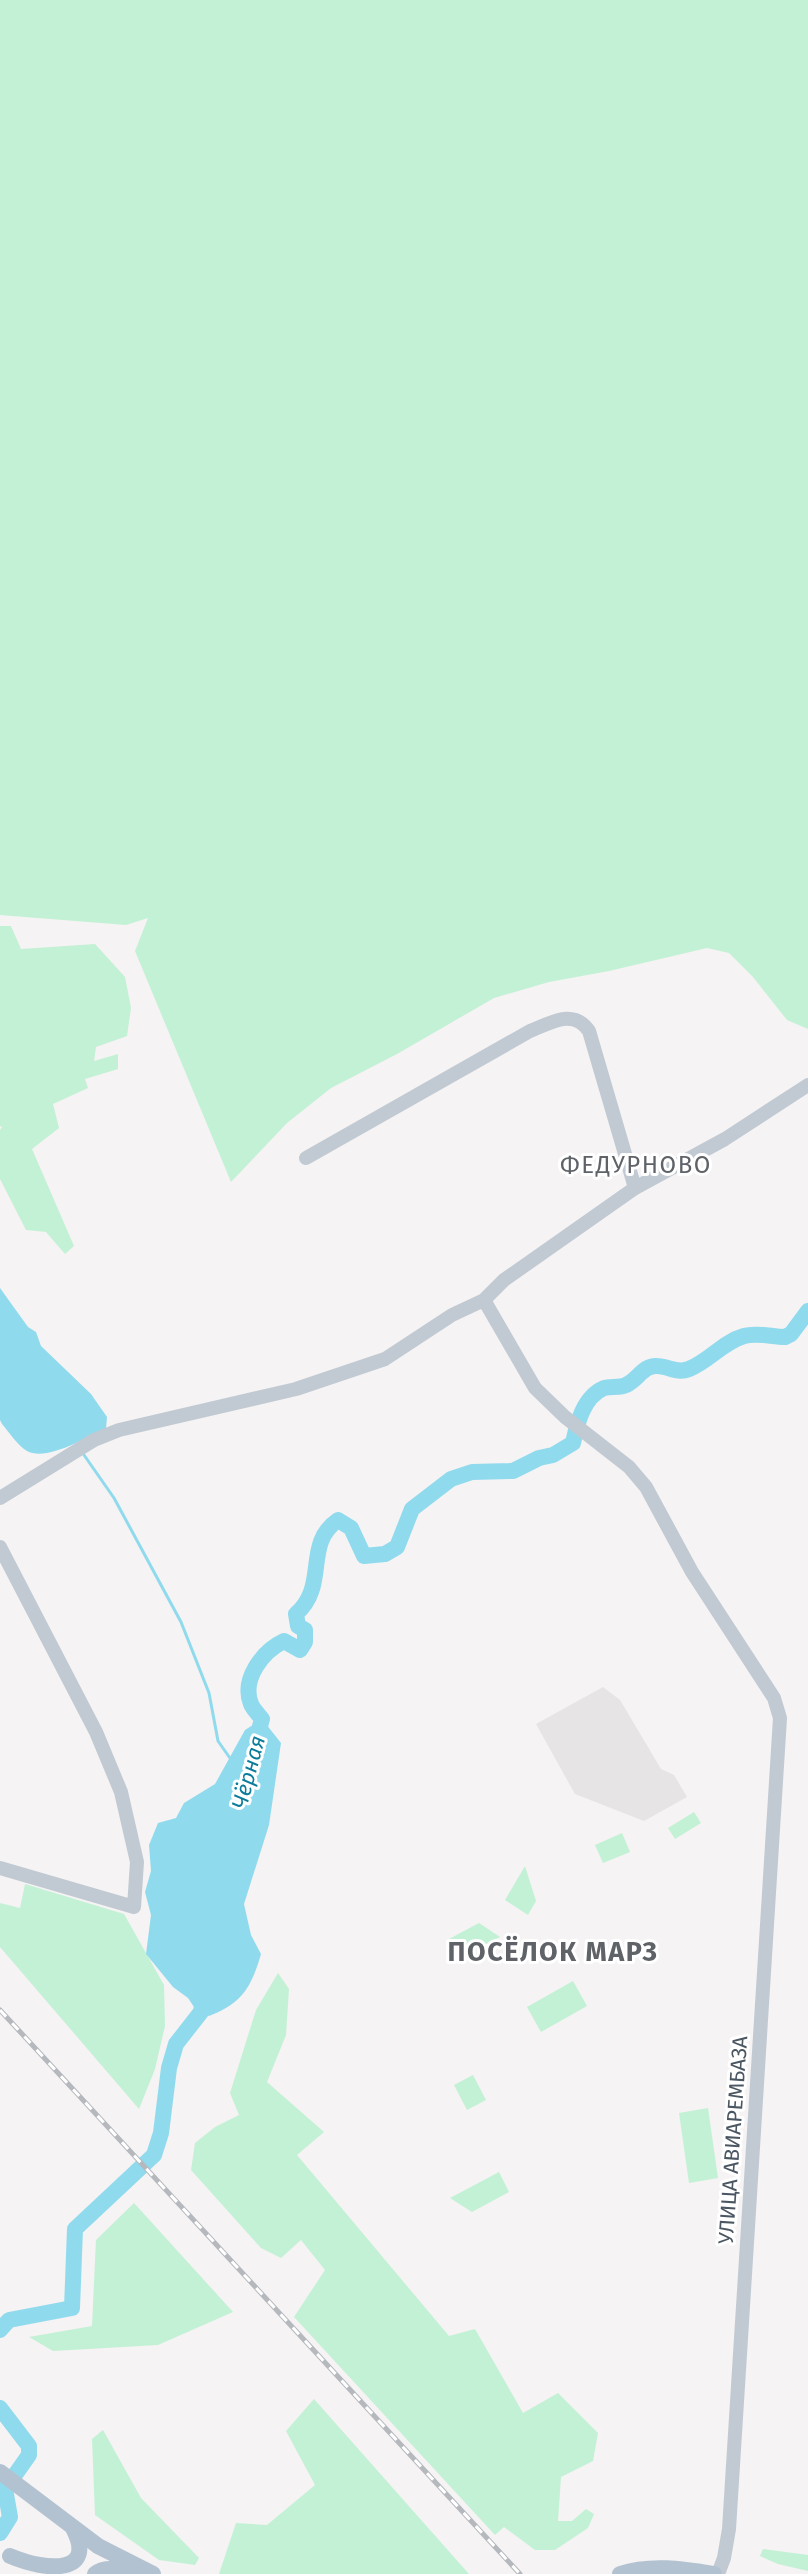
<svg xmlns="http://www.w3.org/2000/svg" width="808" height="2574" viewBox="0 0 808 2574" font-family="'Fira Sans',sans-serif">
<style>
.education{fill:#e6e4e5}
.green{fill:#c3f1d5}
.water{fill:#90daee}
.lines{fill:none;stroke-linecap:round;stroke-linejoin:round}
.stream{stroke:#90daee;stroke-width:3}
.river{stroke:#90daee;stroke-width:16}
.minor{stroke:#c1cad2;stroke-width:14}
.major{stroke:#b3c2d1;stroke-width:16}
.rail-casing{stroke:#b5b8bd;stroke-width:5}
.rail{stroke:#fff;stroke-width:3;stroke-dasharray:9;stroke-linecap:butt}
.labels{text-anchor:middle;stroke-width:6;stroke-linejoin:round;paint-order:stroke}
.street-label{font-size:21px;fill:#4a5661;stroke:#fff}
.water-label{font-size:22px;font-style:italic;fill:#0c7c9b;stroke:#fff}
.quarter-label{font-size:24px;letter-spacing:1.5px;fill:#5f6368;stroke:#fff}
.district-label{font-size:27px;font-weight:bold;letter-spacing:1.5px;fill:#5f6368;stroke:#fff}
</style>
<rect width="100%" height="100%" fill="#f5f3f3"/>
<polygon class="education" points="603,1687 620,1700 661,1769 674,1775 687,1797 644,1821 575,1794 536,1724"/>
<g class="green">
<polygon points="0,0 808,0 808,1029 787,1020 753,977 729,953 707,948 609,971 549,982 494,998 397,1054 331,1088 287,1123 231,1182 135,951 148,918 126,925 0,915"/>
<polygon points="0,926 11,926 21,949 95,944 125,977 131,1008 127,1036 96,1047 94,1061 118,1054 118,1069 85,1079 88,1088 53,1104 59,1128 32,1149 74,1246 65,1254 46,1232 26,1230 0,1179 0,1130 2,1127 0,1126"/>
<polygon points="694,1812 701,1823 675,1839 668,1828"/>
<polygon points="622,1833 630,1852 603,1863 595,1845"/>
<polygon points="525,1866 536,1901 528,1915 505,1900"/>
<polygon points="25,1884 124,1914 164,1985 165,2026 155,2069 139,2109 0,1947 0,1903 20,1908"/>
<polygon points="479,1923 500,1937 458,1958 449,1939"/>
<polygon points="278,1973 289,1989 286,2035 267,2082 324,2132 297,2155 449,2336 475,2329 523,2413 558,2393 598,2433 593,2461 561,2477 558,2521 572,2521 586,2509 594,2514 588,2528 555,2550 535,2550 504,2527 495,2535 294,2317 325,2270 301,2240 281,2258 261,2248 191,2170 195,2143 215,2127 239,2115 230,2093 256,2010"/>
<polygon points="573,1981 587,2006 541,2032 527,2007"/>
<polygon points="473,2075 486,2100 467,2110 454,2085"/>
<polygon points="708,2108 718,2178 689,2183 679,2113"/>
<polygon points="499,2172 509,2192 472,2212 450,2198"/>
<polygon points="134,2203 233,2312 158,2345 53,2351 29,2337 92,2326 96,2240"/>
<polygon points="314,2399 469,2574 219,2574 236,2523 267,2525 315,2485 286,2431"/>
<polygon points="103,2430 141,2498 199,2558 195,2565 159,2560 95,2515 92,2439"/>
<polygon points="763,2549 808,2555 808,2571 778,2564 760,2556"/>
</g>
<g class="water">
<path d="M0,1288L28,1327L36,1332L41,1346L91,1394L107,1417L106,1429C87,1437 46,1462 27,1451C18,1446 9,1432 2,1424L0,1420Z"/>
<path d="M262,1719L281,1743L269,1825L244,1904L251,1935L261,1954C251,1988 242,2003 209,2016L196,2010L188,1998L173,1987L146,1954L151,1915L145,1892L151,1871L149,1845L158,1823L176,1818L184,1803L215,1784L245,1730Z"/>
</g>
<g class="lines">
<polyline class="stream" points="84,1455 114,1498 181,1622 209,1693 218,1741 232,1761"/>
<g class="river">
<path d="M256,1741L262,1719C259,1715 253,1709 251,1704C241,1679 263,1651 284,1641L300,1650L305,1642V1630L298,1626L296,1614C329,1585 303,1544 338,1520L351,1528L364,1556L385,1554L397,1547L412,1509L451,1479L472,1472L513,1471L539,1458L553,1455L573,1443C577,1424 583,1397 604,1388C610,1386 620,1388 626,1385C638,1380 643,1365 657,1366C668,1366 677,1374 689,1369C709,1361 723,1342 744,1336C757,1332 772,1337 785,1337L791,1334L808,1311"/>
<polyline points="0,2330 9,2320 72,2308 75,2229 154,2155 161,2133 169,2068 176,2044 201,2012 204,1992"/>
<polyline points="0,2408 29,2446 29,2455 5,2489 10,2517 0,2533"/>
</g>
<g class="minor">
<path d="M306,1158L530,1031C551,1023 573,1008 589,1031L635,1188"/>
<polyline points="484,1300 535,1388 565,1417 629,1467 646,1487 692,1572 774,1698 780,1718 729,2529 724,2558 718,2574"/>
<polyline points="0,1498 94,1440 119,1430 296,1389 385,1359 452,1315 484,1300 504,1280 635,1188 725,1139 808,1085"/>
<polyline points="0,1547 96,1732 121,1792 137,1862 134,1907 0,1868"/>
</g>
<g class="major">
<polyline points="0,2472 98,2546 153,2574"/>
<path d="M10,2556C48,2572 97,2574 73,2528"/>
<path d="M95,2574C106,2565 118,2570 130,2574"/>
<path d="M620,2574C651,2564 682,2569 714,2574"/>
</g>
<defs>
<polyline id="rail" points="0,2010 520,2574"/>
</defs>
<use href="#rail" class="rail-casing"/>
<use href="#rail" class="rail"/>
</g>
<g class="labels">
<g class="street-label">
<text transform="translate(733 2140) rotate(-86)" y="7">УЛИЦА АВИАРЕМБАЗА</text>
</g>
<g class="water-label">
<text transform="translate(248 1772) rotate(-75)" y="8">Чёрная</text>
</g>
<g class="quarter-label">
<text x="636" y="1173">ФЕДУРНОВО</text>
</g>
<g class="district-label">
<text x="553" y="1961">ПОСЁЛОК МАРЗ</text>
</g>
</g>
</svg>
